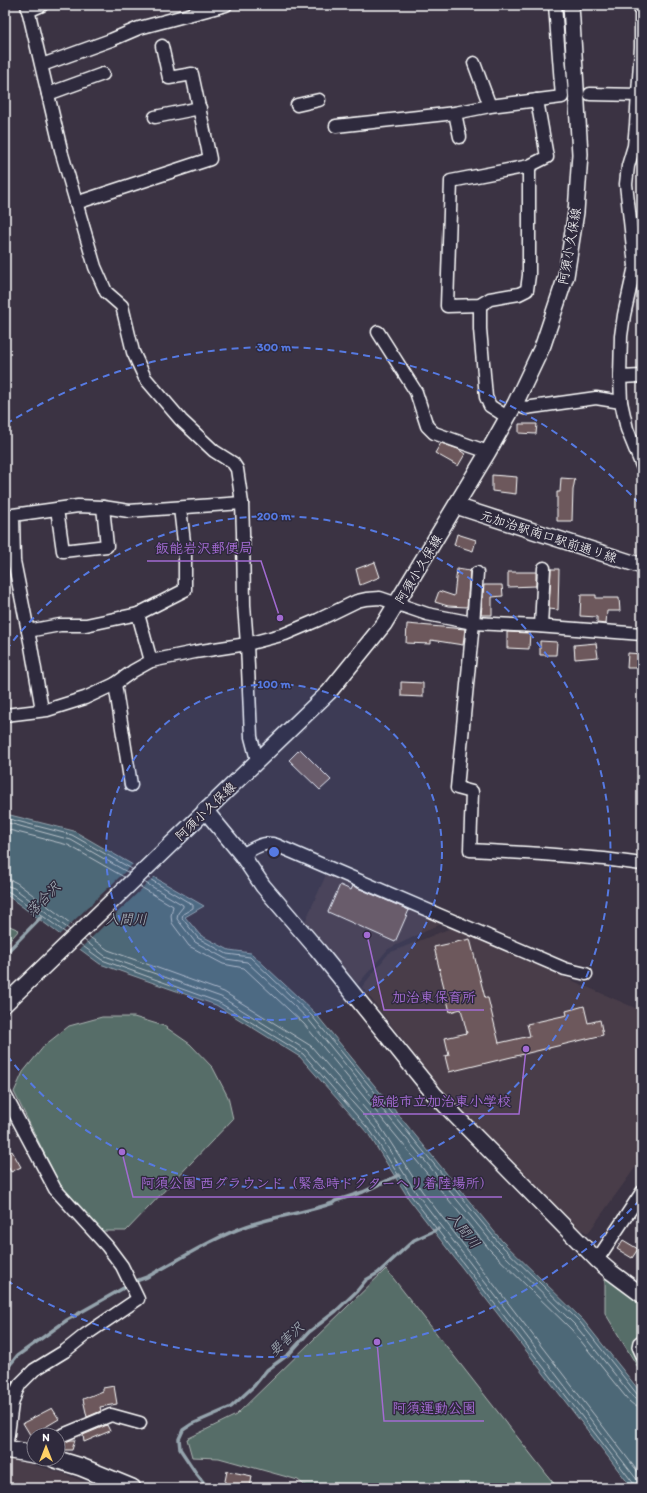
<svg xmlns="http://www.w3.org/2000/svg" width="647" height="1493" viewBox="0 0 647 1493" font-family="Itim,'Klee One',sans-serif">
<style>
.built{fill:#4a3e4a}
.green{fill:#576d67;stroke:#abb6b3}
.water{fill:#4e6777;stroke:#95a4ad}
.pier{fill:#3b3343}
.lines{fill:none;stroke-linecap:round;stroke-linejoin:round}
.shore{stroke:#b8c2c9;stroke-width:1}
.stream{stroke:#95a4ad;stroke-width:3.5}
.building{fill:#6d595b;stroke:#fff}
.pedestrian-casing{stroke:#fff;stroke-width:12}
.minor-casing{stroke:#fff;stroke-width:15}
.tertiary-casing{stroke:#fff;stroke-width:18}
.secondary-casing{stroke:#fff;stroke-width:20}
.pedestrian{stroke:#2f2a3d;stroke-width:9}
.minor{stroke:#2f2a3d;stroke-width:12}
.tertiary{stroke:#2f2a3d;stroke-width:15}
.secondary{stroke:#2f2a3d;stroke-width:17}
.ring{fill:none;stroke:#567ae2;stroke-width:2;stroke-dasharray:7 5}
.labels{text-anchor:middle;stroke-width:3;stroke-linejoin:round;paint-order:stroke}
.street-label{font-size:13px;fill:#fff;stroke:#2f2a3d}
.water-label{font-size:14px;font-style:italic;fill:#afbbc2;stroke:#2f2a3d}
.centre{fill:#567ae2;stroke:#2f2a3d;stroke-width:2}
.ring-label{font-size:12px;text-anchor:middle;font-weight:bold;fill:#567ae2;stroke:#2f2a3d;stroke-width:3;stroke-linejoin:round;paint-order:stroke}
.leader{fill:none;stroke:#a36bd2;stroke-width:1.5}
.callout-dot{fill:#a36bd2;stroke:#2f2a3d;stroke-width:1.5}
.callout-label{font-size:14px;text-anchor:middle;font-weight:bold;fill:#a36bd2;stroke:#2f2a3d;stroke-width:3;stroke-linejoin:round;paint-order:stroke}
</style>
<rect width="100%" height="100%" fill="#3b3343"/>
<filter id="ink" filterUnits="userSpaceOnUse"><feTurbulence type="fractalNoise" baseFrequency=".025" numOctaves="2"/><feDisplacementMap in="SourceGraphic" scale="8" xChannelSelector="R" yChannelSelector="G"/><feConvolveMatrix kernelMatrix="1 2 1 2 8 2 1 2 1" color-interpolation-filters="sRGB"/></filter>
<g filter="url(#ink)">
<g class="built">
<polygon points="335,874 447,921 388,949 358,984 305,922 326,875"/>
<polygon points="451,928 642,1011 642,1158 588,1233 579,1229 440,1088 362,987 389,953"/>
<polygon points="5,1459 28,1463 62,1473 100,1488 5,1488"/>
</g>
<g class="green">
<polygon points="5,924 19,930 5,946"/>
<polygon points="102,1017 134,1017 164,1026 190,1044 213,1068 228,1097 233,1119 126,1231 102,1231 60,1185 14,1092 23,1072 45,1045 69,1026"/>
<polygon points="386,1269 551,1480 558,1488 308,1488 298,1480 219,1458 192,1457 187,1439 236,1415"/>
<polygon points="605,1277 620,1289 642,1302 642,1374 605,1313"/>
</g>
<polygon class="water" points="5,812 10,815 74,831 204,906 185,917 200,935 229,950 251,953 315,1013 502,1241 583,1320 642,1394 642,1488 632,1488 409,1199 369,1135 300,1057 216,1005 100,964 5,894"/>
<polygon class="pier" points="134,863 155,876 79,950 59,935"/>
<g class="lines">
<g class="shore">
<polyline points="5,817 9,819 72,835 132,869"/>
<polyline points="5,822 71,840 129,873"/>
<polyline points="5,829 68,845 124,877"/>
<polyline points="148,878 193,905 193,908 183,914 182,918 198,938 227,954 250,957 312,1016 499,1243 580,1322 637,1394 642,1396"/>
<polyline points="5,879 11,880 17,883 74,926"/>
<polyline points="144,882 183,905 183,907 178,913 177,919 195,942 226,959 247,962 308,1019 495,1246 576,1326 633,1397 638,1400 642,1401"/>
<polyline points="5,885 14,888 70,930"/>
<polyline points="139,886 173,906 171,916 172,923 189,946 223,964 244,968 304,1024 490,1250 572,1330 629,1401 635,1406 642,1407"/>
<polyline points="5,890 11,893 66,933"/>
<polyline points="88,936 108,950 224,992 311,1046 380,1126 422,1191 642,1477"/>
<polyline points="84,940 105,956 221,997 306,1050 376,1129 417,1194 638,1481 640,1488"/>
<polyline points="80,944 102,960 218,1002 303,1054 372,1133 412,1197 634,1484 635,1488"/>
</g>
<g class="stream">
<polyline points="5,954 42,916"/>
<path d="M5,1371L17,1356L67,1320L136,1281L147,1277C179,1260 212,1238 247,1226C275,1216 305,1213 333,1203L335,1201L363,1192L399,1175"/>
<polyline points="208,1488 196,1473 180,1449 179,1439 183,1430 192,1424 231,1407 254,1386 267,1370 289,1354 309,1332 336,1311 357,1291 366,1280 378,1273 414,1240 438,1229"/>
</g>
</g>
<g class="building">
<polygon points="519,424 537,424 536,434 519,433"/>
<polygon points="441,443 458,449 465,454 458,466 435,453"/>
<polygon points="492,475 517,477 516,494 492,491"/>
<polygon points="561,478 575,479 573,490 572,521 557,521 557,492 560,492"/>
<polygon points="457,534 476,540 473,551 454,545"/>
<polygon points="375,562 380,577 360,585 356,569"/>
<polygon points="457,569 470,571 467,607 448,606 435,602 439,591 454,596"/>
<polygon points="551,569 559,569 558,610 549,609"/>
<polygon points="508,572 536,572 536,586 508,587"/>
<polygon points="484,585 502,585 503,596 492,597 492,615 481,615"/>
<polygon points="581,595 596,595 596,598 619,598 620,611 607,611 606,624 597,623 597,617 580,616"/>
<polygon points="407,624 465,629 463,645 431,640 431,644 406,643"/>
<polygon points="507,632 530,633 529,649 507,648"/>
<polygon points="540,641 557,642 556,655 540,655"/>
<polygon points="596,643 598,657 575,659 574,645"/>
<polygon points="628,653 642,654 642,668 627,668"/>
<polygon points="401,682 423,683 423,697 401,696"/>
<polygon points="300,749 331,780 320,790 289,760"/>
<polygon points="340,885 351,890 353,886 409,910 395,942 328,912"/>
<polygon points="470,939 485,998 488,998 499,1043 530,1036 527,1024 567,1015 566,1011 584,1006 588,1023 600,1020 603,1035 449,1072 445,1056 449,1055 445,1038 467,1033 461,1009 450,1012 434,947"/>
<polygon points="12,1151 21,1167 11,1172 5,1161 5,1155"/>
<polygon points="623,1240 638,1249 632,1258 617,1249"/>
<polygon points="114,1386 117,1404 100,1407 101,1411 87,1417 83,1399 103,1391 103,1388"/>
<polygon points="52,1408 59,1419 42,1429 43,1430 32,1438 23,1423"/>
<polygon points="107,1425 110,1431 84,1442 83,1435"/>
<polygon points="71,1440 75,1440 72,1450 64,1450 65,1442"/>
<polygon points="227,1471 252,1476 250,1488 236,1488 224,1486"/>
</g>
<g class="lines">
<defs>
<polyline id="pedestrian" points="642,1339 638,1342 637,1347 642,1358"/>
<g id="minor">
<polyline points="27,5 62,154 95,267 106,292 122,306 133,352 145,378 181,420 214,451 233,463 237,469 242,503 243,532 244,605 247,644 251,737 257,760"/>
<polyline points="641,5 641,47 636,125 634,146 628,166 626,184 635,266 624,315 621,336 620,377 621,402 627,429 642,466"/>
<polyline points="28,11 42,5"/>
<polyline points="474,63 490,106"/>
<polyline points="42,65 111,40 139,28 226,5"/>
<polyline points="48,94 103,74"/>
<polyline points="590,94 639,95"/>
<polyline points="297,105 319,100"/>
<polyline points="455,113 460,137"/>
<polyline points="155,117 200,108"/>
<polyline points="336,126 455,113 490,106 562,97 555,5"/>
<polyline points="529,166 529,275 527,290 519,294 490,299 480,305 447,306 451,181 529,166 547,157 537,100"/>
<polyline points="76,203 210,159 192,74 169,78 162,46"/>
<polyline points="480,305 480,329 486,397 490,406 507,417"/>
<polyline points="378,332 416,392 427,426 434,433 488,452"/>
<polyline points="620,377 642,376"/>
<polyline points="515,404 525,408 596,398 621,402"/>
<polyline points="57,509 63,551 107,546 103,507"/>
<polyline points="477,573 473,623 457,788 472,792 470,850 542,854 604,859 642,864"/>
<polyline points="138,614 185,590 185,551 180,508"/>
<polyline points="541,626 544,568"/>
<polyline points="28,631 60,625 86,625 138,614 151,661"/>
<polyline points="115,684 131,785"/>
<polyline points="42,710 31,646 14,561 13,515 78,506 103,507 129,511 242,503"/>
<polyline points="5,715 47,710 85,698 115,684 133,671 151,661 195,652 247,644 285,634 318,620 357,601 366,599 380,598 427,614 473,623 537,626 642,634"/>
<path d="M242,855C254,848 263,841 276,845L565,969L586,974"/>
<polyline points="5,1095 55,1189 107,1246 122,1266 138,1299 85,1335 65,1351 34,1370 20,1384 16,1392 12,1404 6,1449"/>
<polyline points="597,1260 642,1192"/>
<polyline points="58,1437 111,1415 140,1423"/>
</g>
<g id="tertiary">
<polyline points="456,506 642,566"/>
<polyline points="205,810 242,855 263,886 317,949 434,1094 597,1260 611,1272 642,1295"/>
<polyline points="5,1004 329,692 384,624 488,452 515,404 543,345 566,276 576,212 580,154 571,5"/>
</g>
<g id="secondary">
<polyline points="5,1449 34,1454"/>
<polyline points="55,1459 81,1467 132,1488"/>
</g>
</defs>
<use href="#pedestrian" class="pedestrian-casing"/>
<use href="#minor" class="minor-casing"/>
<use href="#tertiary" class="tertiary-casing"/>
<use href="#secondary" class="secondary-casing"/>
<use href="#pedestrian" class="pedestrian"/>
<use href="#minor" class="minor"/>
<use href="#tertiary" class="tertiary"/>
<use href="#secondary" class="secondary"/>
</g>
</g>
<circle cx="274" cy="852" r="168" fill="#567ae2" fill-opacity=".12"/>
<g class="ring">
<circle cx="274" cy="852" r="168"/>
<path d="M6 650A336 336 0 1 1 6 1054"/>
<path d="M640 1200A505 505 0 0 1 6 1280M6 424A505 505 0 0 1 640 504"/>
</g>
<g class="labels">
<g class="street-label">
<text transform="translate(569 246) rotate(-80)" y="5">阿須小久保線</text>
<text transform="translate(549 536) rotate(18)" y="5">元加治駅南口駅前通り線</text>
<text transform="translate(418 569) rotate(-59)" y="5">阿須小久保線</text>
<text transform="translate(205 811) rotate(-44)" y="5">阿須小久保線</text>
</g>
<g class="water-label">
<text transform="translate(43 899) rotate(-46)" y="5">落合沢</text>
<text x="126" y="924">入間川</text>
<text transform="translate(464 1230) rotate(51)" y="5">入間川</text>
<text transform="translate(286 1339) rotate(-43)" y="5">要害沢</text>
</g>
</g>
<circle cx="274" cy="852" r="6" class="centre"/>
<g class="ring-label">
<text x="274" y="351">300 m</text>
<text x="274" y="520">200 m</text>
<text x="274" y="688">100 m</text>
</g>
<path class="leader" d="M280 618L261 561H147M367 935L384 1010H484M526 1049L519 1114H363M122 1152L133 1197H502M377 1342L384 1421H484"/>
<g class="callout-dot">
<circle cx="280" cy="618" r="4"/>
<circle cx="367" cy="935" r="4"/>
<circle cx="526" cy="1049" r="4"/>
<circle cx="122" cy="1152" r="4"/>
<circle cx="377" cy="1342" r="4"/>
</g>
<g class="callout-label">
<text x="204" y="553">飯能岩沢郵便局</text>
<text x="434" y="1002">加治東保育所</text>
<text x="441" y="1106">飯能市立加治東小学校</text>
<text x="317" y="1188">阿須公園 西グラウンド（緊急時ドクターヘリ着陸場所）</text>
<text x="434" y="1413">阿須運動公園</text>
</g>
<rect width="647" height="1493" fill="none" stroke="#2f2a3d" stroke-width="20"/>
<rect x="10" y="10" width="627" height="1473" fill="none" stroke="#fff" stroke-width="1.5" filter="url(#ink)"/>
<g transform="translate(46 1447)"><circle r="19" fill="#2f2a3d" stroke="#827f8b"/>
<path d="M0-3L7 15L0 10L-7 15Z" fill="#ffd166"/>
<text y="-6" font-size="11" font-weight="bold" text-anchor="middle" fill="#ffffff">N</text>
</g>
</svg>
